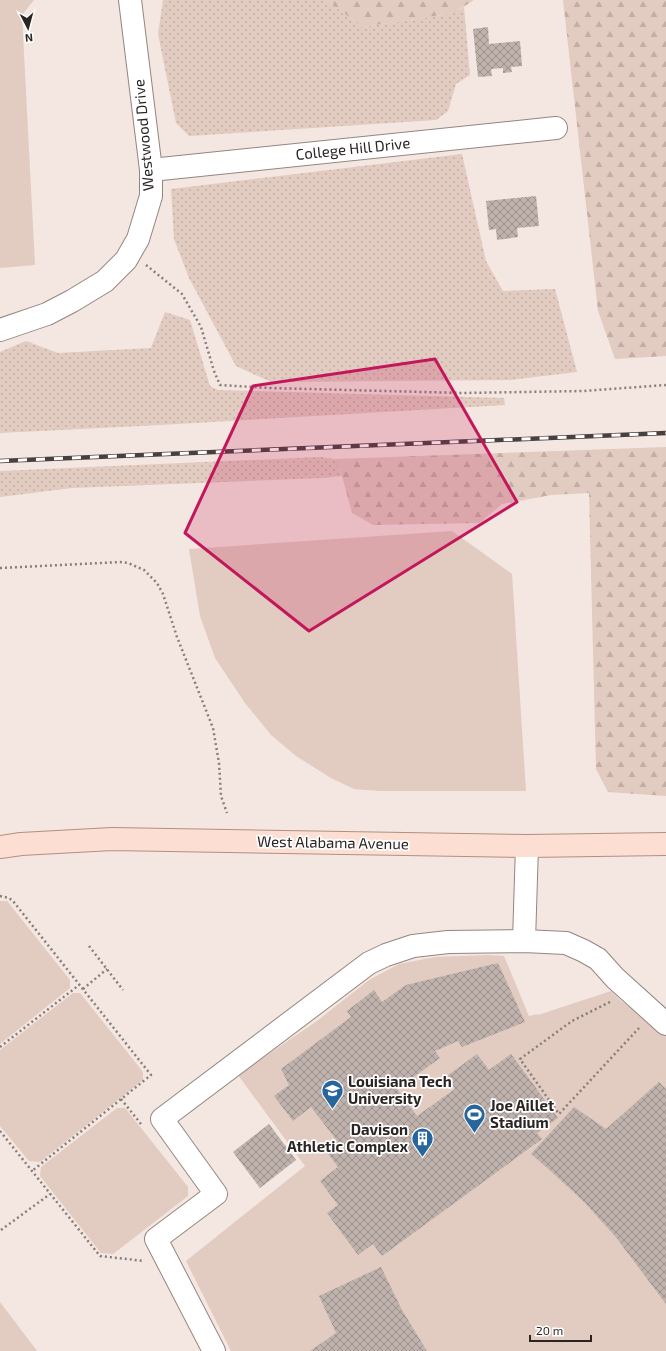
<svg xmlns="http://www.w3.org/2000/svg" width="666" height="1351" viewBox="0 0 666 1351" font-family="'Exo 2',sans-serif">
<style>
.grass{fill:url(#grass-dots)}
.forest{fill:url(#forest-firs)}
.park{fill:#e2cbc0}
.building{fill:url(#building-cross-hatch)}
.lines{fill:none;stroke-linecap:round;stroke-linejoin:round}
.minor-casing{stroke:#938681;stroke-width:24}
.major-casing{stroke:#b19081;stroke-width:24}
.path{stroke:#877e7a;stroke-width:2.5;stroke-dasharray:2 3;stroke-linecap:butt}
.minor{stroke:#fff;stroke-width:22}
.major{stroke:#fcdfd2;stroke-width:22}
.rail-casing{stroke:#47403e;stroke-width:4.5}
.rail{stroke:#fff;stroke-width:3;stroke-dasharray:9;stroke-linecap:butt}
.marked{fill:#c2185b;fill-opacity:0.2;stroke:#c2185b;stroke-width:3;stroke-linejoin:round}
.labels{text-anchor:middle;stroke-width:3.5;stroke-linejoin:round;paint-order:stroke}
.street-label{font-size:15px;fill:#2a2523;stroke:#fff}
.poi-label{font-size:15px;font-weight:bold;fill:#2a2523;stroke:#fff;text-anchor:start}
</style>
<defs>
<pattern id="grass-dots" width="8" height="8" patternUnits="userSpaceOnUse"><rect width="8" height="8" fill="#e2cbc0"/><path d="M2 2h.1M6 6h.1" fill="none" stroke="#c2aea5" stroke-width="1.8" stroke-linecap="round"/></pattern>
<pattern id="forest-firs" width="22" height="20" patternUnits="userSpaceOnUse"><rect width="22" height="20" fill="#e2cbc0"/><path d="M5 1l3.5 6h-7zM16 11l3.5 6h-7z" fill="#c2aea5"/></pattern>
<pattern id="building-cross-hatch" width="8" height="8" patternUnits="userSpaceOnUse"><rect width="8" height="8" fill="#bfb2ac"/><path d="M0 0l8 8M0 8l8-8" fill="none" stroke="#9b918c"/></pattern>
</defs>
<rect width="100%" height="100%" fill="#f4e6e0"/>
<g class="grass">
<polygon points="163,0 326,0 363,27 454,13 464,7 470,75 456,84 448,111 436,120 189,136 176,123 158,34"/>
<polygon points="462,154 486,261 503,291 555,289 577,372 510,380 271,382 236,366 189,278 174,239 171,189"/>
<polygon points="165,312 190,320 210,386 218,390 504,398 505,405 160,425 0,433 0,352 26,341 58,353 151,348"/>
<polygon points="321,457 334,459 342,476 322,478 72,488 0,497 0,471"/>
</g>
<g class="forest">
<polygon points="326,0 474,0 454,13 363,27"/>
<polygon points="563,0 666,0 666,356 615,359 598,311"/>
<polygon points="666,447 666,796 608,792 596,769 589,493 551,495 502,504 480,523 373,525 352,513 342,476 334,459"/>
</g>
<g class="park">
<polygon points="0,0 34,0 22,15 35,265 0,268"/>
<polygon points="452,531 512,574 526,791 380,791 354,789 331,778 296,756 271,735 245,703 215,658 200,616 189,549"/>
<polygon points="0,901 7,901 70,980 70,988 0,1044"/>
<polygon points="488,955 504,956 529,1016 537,1014 538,1015 611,991 621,1001 666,1034 666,1351 231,1351 186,1261 305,1166 238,1075 317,1021 369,980 399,964 435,957"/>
<polygon points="73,993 80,993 143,1072 143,1080 40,1162 29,1161 0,1126 0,1050"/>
<polygon points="117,1108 125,1108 188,1187 188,1196 113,1254 101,1253 40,1176 41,1167"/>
<polygon points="0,1302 37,1351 0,1351"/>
</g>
<g class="building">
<polygon points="488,27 489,44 520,41 522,66 511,67 512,72 503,73 503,68 491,69 492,76 478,77 473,29"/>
<polygon points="536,196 539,226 517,228 518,237 497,240 496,229 489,230 486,201"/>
<polygon points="498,963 525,1022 462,1047 458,1041 435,1051 440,1058 397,1089 417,1116 455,1089 447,1076 477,1054 489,1070 511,1054 558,1118 537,1133 542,1139 382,1256 373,1244 358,1255 327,1213 338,1205 320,1181 338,1167 326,1151 338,1142 311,1107 293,1121 274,1096 289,1085 281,1069 351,1017 347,1011 374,990 382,1002 406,985"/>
<polygon points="659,1082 666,1089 666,1304 615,1236 584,1202 553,1173 531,1154 574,1107 606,1129"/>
<polygon points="269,1124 296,1160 260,1188 233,1152"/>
<polygon points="381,1267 402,1310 427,1351 310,1351 336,1333 319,1296"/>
</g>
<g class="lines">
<defs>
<g id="minor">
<polyline points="151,170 556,128"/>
<polyline points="0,330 47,314 72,301 105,281 126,260 138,239 151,196 151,170 130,0"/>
<polyline points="524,941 527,846"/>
<polyline points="214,1351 156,1239 216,1194 162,1119 369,963 386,955 413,946 448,942 524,941 566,943 584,951 598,959 615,978 666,1024"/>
</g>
<polyline id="major" points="0,847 21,844 112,839 527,846 666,844"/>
</defs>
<use href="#minor" class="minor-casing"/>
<use href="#major" class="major-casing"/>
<g class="path">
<polyline points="146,265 182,294 201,327 214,371 220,385 269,388 463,393 583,391 666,385"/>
<polyline points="0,568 120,562 128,563 144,570 157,583 163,594 177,637 213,728 219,763 221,796 227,813"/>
<polyline points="0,896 9,898 13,901 151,1075 32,1171"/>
<polyline points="89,946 123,990"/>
<polyline points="83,989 107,969"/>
<polyline points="610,1002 572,1021 520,1059 559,1114 639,1028"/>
<polyline points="0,1047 79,985"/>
<polyline points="121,1099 141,1124"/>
<polyline points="0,1131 100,1256 144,1261"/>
<polyline points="1,1230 50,1194"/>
</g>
<use href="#minor" class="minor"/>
<use href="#major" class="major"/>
<defs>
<polyline id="rail" points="0,461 666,433"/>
</defs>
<use href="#rail" class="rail-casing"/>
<use href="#rail" class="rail"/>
</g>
<path class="marked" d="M435,359L517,502L309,631L185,533L253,386Z"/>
<defs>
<symbol id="university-pin" viewBox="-11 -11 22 30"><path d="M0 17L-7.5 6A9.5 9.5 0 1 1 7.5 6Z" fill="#26669c" stroke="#fff"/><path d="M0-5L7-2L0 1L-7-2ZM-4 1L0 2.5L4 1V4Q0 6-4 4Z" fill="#fff"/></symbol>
<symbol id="stadium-pin" viewBox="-11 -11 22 30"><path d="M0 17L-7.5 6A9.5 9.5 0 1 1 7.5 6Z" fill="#26669c" stroke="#fff"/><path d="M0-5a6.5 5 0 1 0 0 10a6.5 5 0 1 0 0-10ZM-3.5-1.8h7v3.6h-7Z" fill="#fff"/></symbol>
<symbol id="building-pin" viewBox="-11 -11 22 30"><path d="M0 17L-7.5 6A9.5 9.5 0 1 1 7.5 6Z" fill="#26669c" stroke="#fff"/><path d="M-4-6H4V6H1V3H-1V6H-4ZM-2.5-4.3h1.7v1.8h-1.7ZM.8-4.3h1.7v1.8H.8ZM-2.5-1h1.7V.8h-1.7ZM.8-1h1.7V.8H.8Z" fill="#fff"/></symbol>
</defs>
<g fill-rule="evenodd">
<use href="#university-pin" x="320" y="1078" width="25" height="34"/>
<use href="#stadium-pin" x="462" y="1102" width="25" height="34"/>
<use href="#building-pin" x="410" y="1126" width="25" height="34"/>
</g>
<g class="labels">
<g class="street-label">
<text transform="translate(144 135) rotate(-95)" y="5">Westwood Drive</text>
<text transform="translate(353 149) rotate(-6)" y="5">College Hill Drive</text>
<text transform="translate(333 843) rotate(1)" y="5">West Alabama Avenue</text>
</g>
<g class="poi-label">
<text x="348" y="1087">Louisiana Tech<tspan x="348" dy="17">University</tspan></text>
<text x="490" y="1111">Joe Aillet<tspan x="490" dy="17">Stadium</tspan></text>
<text x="408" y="1135" text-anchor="end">Davison<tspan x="408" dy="17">Athletic Complex</tspan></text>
</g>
</g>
<g transform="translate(28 28) rotate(174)" stroke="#ffffff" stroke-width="3" paint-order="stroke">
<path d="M0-3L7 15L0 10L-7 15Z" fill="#2a2523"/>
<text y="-6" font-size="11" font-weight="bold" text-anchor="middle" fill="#2a2523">N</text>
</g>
<path d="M530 1335v6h61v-6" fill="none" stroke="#2a2523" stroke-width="2"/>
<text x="536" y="1335" font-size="12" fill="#2a2523" stroke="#ffffff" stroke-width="3" paint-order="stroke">20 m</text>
</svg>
